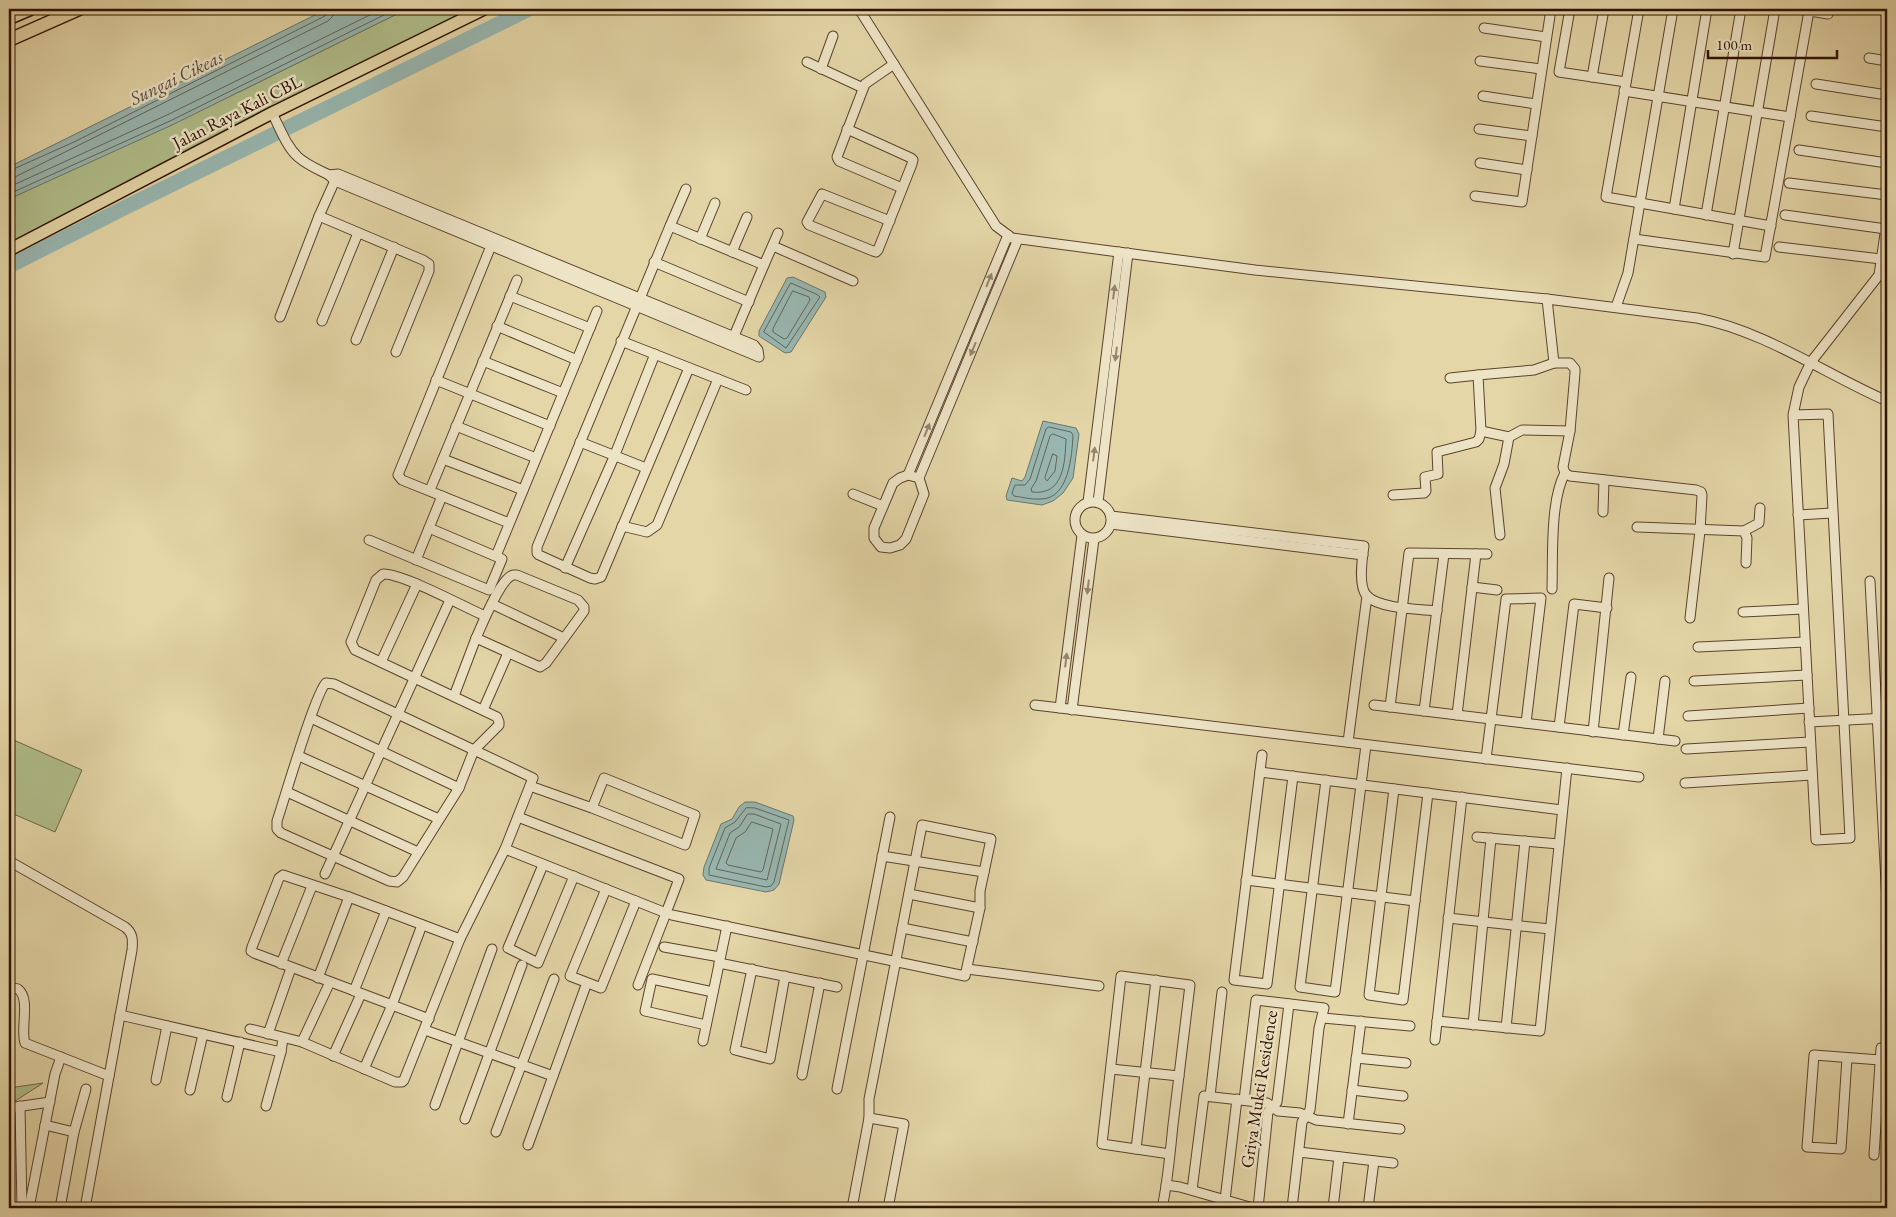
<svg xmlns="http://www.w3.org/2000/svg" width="1896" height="1217" viewBox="0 0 1896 1217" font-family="'EB Garamond',serif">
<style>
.green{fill:#b0be8a;stroke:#706846}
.water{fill:#98b7b1;stroke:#6e756b}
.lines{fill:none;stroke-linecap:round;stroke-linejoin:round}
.shore{stroke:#64645a;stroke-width:1}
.river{stroke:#98b7b1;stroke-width:15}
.minor-casing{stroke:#5c422c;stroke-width:11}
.major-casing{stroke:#2f1103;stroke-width:14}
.highway-casing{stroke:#2f1103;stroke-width:15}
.minor{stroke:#ede4c6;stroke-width:9}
.major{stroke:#e4d6a7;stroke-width:11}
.highway{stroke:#e4d6a7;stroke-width:12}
.oneway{fill:#98856e}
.labels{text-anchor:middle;stroke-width:5;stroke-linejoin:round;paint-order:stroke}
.street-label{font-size:18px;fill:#2f1103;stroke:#ede4c6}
.water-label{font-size:19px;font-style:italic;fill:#544b40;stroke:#ede4c6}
</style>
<rect width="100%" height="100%" fill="#e4d6a7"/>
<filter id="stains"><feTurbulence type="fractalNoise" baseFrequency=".004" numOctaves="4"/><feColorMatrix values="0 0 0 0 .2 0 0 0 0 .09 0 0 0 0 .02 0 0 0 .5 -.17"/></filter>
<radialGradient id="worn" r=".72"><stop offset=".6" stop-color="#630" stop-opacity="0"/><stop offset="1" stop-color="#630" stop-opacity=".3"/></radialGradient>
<g class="green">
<polygon points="407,9 484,9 9,249 9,199 243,90"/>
<polygon points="9,738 82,770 55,832 9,812"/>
<polygon points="43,1083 9,1105 9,1088"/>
</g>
<g class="water">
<polygon points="327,9 407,9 172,125 9,199 9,167"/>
<polygon points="793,277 825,292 826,297 791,352 785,353 759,336 759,331 787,278"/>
<polygon points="1043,421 1076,428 1079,434 1073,478 1063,493 1053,501 1042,505 1007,500 1006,496 1012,478 1022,481 1025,477"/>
<polygon points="745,802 755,802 793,816 794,820 779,884 774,890 766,892 706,880 703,875 704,867 721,824 732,819 739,807"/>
</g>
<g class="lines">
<g class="shore">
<polyline points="9,171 74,142 325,16 328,9"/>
<polyline points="9,178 15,177 328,21 333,16 335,9"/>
<polyline points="9,187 167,115 382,9"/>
<polyline points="9,194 170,121 396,9"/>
<polygon points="791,283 818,295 820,297 786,348 764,332"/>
<polygon points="793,291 809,297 810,300 787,338 784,339 773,332 773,329"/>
<path d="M1049,427L1071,432L1073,435C1072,455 1069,499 1041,499C1032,500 1022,497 1014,496L1012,493L1015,485H1025L1030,479L1046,429Z"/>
<path d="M1053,434L1066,439C1065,462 1064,496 1032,492L1031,489L1036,481L1050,436Z"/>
<polygon points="1053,454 1057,456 1055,471 1047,481 1045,478"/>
<polygon points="755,808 789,820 774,882 771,886 766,887 709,875 709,868 725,828 735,822 746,808"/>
<polygon points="748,814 754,814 781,824 767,880 716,869 730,833 739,827"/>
<polygon points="752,822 773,829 763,870 761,872 728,865 726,863 736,838 745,832"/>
</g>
<polyline class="river" points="9,266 126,207 529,9"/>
<defs>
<g id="minor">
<path d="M859,9L996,226L1012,238L1255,270L1547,299L1697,318C1765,331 1825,374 1887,401"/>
<polyline points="1570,9 1559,72 1626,82"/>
<polyline points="1639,9 1606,197 1771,226"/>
<polyline points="1798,9 1828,14 1829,9"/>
<polyline points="1484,28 1546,37"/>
<polyline points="1869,58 1887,61"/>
<polyline points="1480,61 1541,69"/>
<polyline points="807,62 863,88"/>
<polyline points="894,64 865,84 837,157 839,161 902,188"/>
<polyline points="821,69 833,36"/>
<polyline points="1592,77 1604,9"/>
<polyline points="1816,84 1887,95"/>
<polyline points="1624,91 1790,117"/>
<polyline points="1483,96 1536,104"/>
<path d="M272,113C280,128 286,146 298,157C307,165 319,170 329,175"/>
<polyline points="1811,116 1887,127"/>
<polyline points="847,129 911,158 913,160 912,164 878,250 876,252 873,251 809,225 807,222 822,194 890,221"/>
<polyline points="1479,129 1532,136"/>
<polyline points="1799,150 1887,163"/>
<polyline points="1480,163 1527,170"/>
<polygon points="338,174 754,345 758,350 759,357 335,181 329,175"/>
<polyline points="1789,183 1887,195"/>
<polyline points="1475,196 1522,202 1551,9"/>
<polyline points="1674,209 1707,9"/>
<polyline points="1706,215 1741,9"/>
<polyline points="1785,215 1886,229"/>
<polyline points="319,216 423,260 429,264 429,271 396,352"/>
<polyline points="670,226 686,189"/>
<polyline points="700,239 715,203"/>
<polyline points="1634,239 1765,257 1809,11"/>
<polyline points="493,241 398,475 402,480 509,523"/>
<polyline points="773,246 853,281"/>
<polyline points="1779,247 1881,259"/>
<polyline points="732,252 747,217"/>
<polyline points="1733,254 1775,9"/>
<polyline points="654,262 749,302"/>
<polyline points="764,265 778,233"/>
<polyline points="510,296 590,328"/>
<polyline points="1547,299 1554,363 1570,363 1575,369 1575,373 1570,431 1563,467 1565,473 1570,476 1696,490 1701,492 1702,495 1700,531 1690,618"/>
<polyline points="1616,307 1628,273 1673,9"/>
<polyline points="280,317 319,216 337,176"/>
<polyline points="322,321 358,233"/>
<polyline points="497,326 577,360"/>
<polyline points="356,340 394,247"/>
<polyline points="621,341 746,390"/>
<polyline points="483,361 563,393"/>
<polyline points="689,368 601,577 595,579 590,578 539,555 537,553 537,547 670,226 764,265 734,336"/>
<polyline points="1450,378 1478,375"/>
<polyline points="436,380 550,426"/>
<polyline points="1793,415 1828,414 1850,838 1816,840 1793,415 1799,387 1811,362 1879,275 1887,220"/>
<polyline points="456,426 536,458"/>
<polyline points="1481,431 1478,375 1534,370 1554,363"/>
<polyline points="580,442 646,468"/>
<polyline points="443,459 523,490"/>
<polyline points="908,475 1008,235"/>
<polygon points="908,475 919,478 924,494 906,539 900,545 890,548 881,547 874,538 874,528 893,483 900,478"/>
<polyline points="919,478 1018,239"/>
<polyline points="430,490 517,280"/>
<polyline points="853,494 883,506"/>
<polyline points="1393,495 1424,493 1426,491 1425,477 1438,474 1437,452 1476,442 1479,439 1481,431 1509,437 1522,430 1570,431"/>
<circle cx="1093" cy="520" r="18"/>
<polyline points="1088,502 1119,252"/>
<polyline points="1098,502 1128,253"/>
<polyline points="1603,512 1604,480"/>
<polyline points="1798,515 1832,513"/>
<path d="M1111,516L1364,546C1362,559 1358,587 1367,596C1380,609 1420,609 1437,611"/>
<polyline points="1111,524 1363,555"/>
<polyline points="622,526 647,532 657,525 718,379"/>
<polyline points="1637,527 1744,531 1747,538 1746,563"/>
<polyline points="1744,531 1759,523 1760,508"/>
<polyline points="1500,535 1495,488 1504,464 1509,437"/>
<polyline points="369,540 489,590 502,559 429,528"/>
<polyline points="496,556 597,311"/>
<polyline points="416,560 442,496"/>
<polyline points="565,568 614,457 655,354"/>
<path d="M513,575H517L578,600L584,607V611L546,663L540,667L476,638C482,625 500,579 513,575Z"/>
<polyline points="1870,581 1887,901"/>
<polyline points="1472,587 1497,590"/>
<path d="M1552,589C1553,557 1550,500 1565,473"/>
<polyline points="492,604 564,638"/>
<polyline points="1743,612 1803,609"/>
<polyline points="1698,647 1805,642"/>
<polyline points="381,662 417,584"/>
<polyline points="1694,681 1807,675"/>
<path d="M326,683L334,684L474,750L459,788L403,877L397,882L389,881L281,833L277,829V821C284,800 316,691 326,683Z"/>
<polyline points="454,696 476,638"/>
<polyline points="1035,705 1639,777"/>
<polyline points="1374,705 1675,741"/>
<polyline points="1390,707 1409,553 1487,554"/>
<polyline points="1060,708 1082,535"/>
<polyline points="483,710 508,653"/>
<polyline points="1072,710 1094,539"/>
<polyline points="1424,711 1444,554"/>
<polyline points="1457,715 1476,554"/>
<polyline points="1688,716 1809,708"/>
<polyline points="311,718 459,788"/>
<polyline points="1809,722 1887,718"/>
<polyline points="1559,727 1574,604 1607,608"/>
<polyline points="1593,732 1609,578"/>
<polyline points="1623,735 1631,677"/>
<polyline points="1658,739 1665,681"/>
<polyline points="1348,742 1367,596"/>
<polyline points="1686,749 1810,742"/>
<polyline points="1262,755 1234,980 1267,984 1293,776"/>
<polyline points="299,756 439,819"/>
<polyline points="1486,759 1506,599 1541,598 1526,723"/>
<polyline points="1260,772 1562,810"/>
<polyline points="1326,780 1300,987 1335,992 1366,745"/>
<polyline points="1685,783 1812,775"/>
<polyline points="530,786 592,808 685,845 695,815 604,778 592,808"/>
<polyline points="1394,789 1369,995 1403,1000 1428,793"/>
<polyline points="287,792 418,852"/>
<polyline points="1477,837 1559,844"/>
<polyline points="505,849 666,913 679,879 518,817"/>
<polyline points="882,856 984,872"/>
<path d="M9,861L125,927C133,933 133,940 132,950L85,1208"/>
<polyline points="543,865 508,948 538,963 574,876"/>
<polyline points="325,874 450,600"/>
<polyline points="1246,880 1415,901"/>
<polyline points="606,889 570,976 601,988 636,901"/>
<polyline points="909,894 980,908"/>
<path d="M672,915L965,976L980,908V891L991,839L922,825C904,917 887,1008 869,1099V1118L852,1208"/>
<polyline points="1448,918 1550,929"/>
<polyline points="902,928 973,942"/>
<polyline points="664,947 720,957"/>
<polyline points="719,963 837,987"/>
<polyline points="281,964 312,886"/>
<polyline points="752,969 735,1050 770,1059 785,976"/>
<polyline points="967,969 1099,986"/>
<polyline points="318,978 349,897"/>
<polyline points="638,985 666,913"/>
<path d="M9,987L18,989C31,999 20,1028 25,1043L109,1076"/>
<polyline points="354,991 386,911"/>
<polyline points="120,1015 281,1052"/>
<polyline points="1323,1018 1410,1026"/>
<polyline points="429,1019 254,953 251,951 252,947 279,878 283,875 349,897 460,939"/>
<polyline points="1437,1021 1540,1031 1567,768"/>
<polyline points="706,1025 645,1011 652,979 713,992"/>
<polyline points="1473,1025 1491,838"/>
<polyline points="1506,1028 1525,841"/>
<path d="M250,1029L302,1042L395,1082H402L404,1080L460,939L505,849L533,778L474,750L499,725V722L497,717L355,650L351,642L376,580L383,574C402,573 464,607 485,616"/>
<polyline points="425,1030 553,1076"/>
<polyline points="268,1034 291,968"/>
<polyline points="1435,1040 1462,797"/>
<polyline points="703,1041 727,926"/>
<polyline points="302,1042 330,982"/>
<polyline points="333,1056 361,994"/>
<polyline points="1356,1058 1406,1063"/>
<polyline points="1847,1058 1841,1149 1807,1147 1814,1055 1880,1060"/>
<polyline points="364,1069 392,1005 422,925"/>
<polyline points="1111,1069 1179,1076"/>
<polyline points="802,1075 820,983"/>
<polyline points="156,1080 167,1026"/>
<polyline points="837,1089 890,817"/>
<polyline points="190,1090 203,1034"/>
<polyline points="1352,1090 1403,1096"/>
<polyline points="1210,1096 1222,992"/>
<polyline points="227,1097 240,1042"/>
<polyline points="1244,1100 1256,1000 1324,1008 1319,1028 1310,1110 1302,1122 1292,1208"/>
<polyline points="435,1105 492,949"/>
<polyline points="20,1106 22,1208"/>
<polyline points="266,1106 281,1052 283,1038"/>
<polyline points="9,1108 50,1102"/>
<polyline points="869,1118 904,1124 888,1208"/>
<polyline points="465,1119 522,965"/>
<polyline points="1348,1124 1361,1021"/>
<polyline points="45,1125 74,1132"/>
<polyline points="496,1132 554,979"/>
<polyline points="528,1145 585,988"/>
<polyline points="1136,1149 1156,980"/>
<polyline points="1299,1152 1393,1163"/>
<polyline points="1874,1155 1881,1048 1887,1049"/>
<polyline points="1166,1185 1180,1187 1253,1208"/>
<polyline points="1192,1190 1204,1096 1267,1103 1278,1111 1300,1113 1316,1120 1400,1129"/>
<polyline points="1225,1200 1237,1099"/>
<polyline points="29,1208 55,1074 61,1057"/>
<polyline points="60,1208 74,1132 86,1089"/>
<path d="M1162,1208C1168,1181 1170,1153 1173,1125C1179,1078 1184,1032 1190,985L1121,976L1102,1144L1170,1154"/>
<polyline points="1258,1208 1268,1112 1277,1102 1289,1004"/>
<polyline points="1333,1208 1339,1157"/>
<polyline points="1368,1208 1374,1161"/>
</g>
<polyline id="major" points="9,250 272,113 484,9"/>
<g id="highway">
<polyline points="9,18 30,9"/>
<polyline points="9,40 79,9"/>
</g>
</defs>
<use href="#minor" class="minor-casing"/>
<use href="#major" class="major-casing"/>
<use href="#highway" class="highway-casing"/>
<use href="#minor" class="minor"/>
<use href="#major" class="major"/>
<use href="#highway" class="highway"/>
</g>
<defs><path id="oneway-solid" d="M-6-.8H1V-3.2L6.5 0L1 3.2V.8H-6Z" transform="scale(1.25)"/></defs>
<g class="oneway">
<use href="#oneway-solid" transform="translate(989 280) rotate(-68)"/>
<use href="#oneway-solid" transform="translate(1114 292) rotate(-83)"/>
<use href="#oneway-solid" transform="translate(973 349) rotate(113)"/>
<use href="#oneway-solid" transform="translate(1116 354) rotate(97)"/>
<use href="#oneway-solid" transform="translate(927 430) rotate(-68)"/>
<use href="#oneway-solid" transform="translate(1094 454) rotate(-83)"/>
<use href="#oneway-solid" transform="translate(1088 587) rotate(97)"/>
<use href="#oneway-solid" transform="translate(1066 660) rotate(-83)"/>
</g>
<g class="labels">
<g class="street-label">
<text transform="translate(237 112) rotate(-27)" y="6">Jalan Raya Kali CBL</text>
<text transform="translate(1259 1089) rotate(-81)" y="6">Griya Mukti Residence</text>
</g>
<g class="water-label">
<text transform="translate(176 77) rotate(-26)" y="7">Sungai Cikeas</text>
</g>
</g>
<rect width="1896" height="1217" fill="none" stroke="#e4d6a7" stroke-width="30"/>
<rect x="10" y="10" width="1876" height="1197" fill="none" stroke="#2f1103" stroke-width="2.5"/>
<rect x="15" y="15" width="1866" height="1187" fill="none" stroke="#2f1103"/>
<path d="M1708 50v8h129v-8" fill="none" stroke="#2f1103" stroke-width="2.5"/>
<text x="1716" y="50" font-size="15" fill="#2f1103" stroke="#ede4c6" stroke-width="4" paint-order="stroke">100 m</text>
<rect width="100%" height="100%" filter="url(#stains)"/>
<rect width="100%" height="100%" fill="url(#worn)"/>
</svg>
